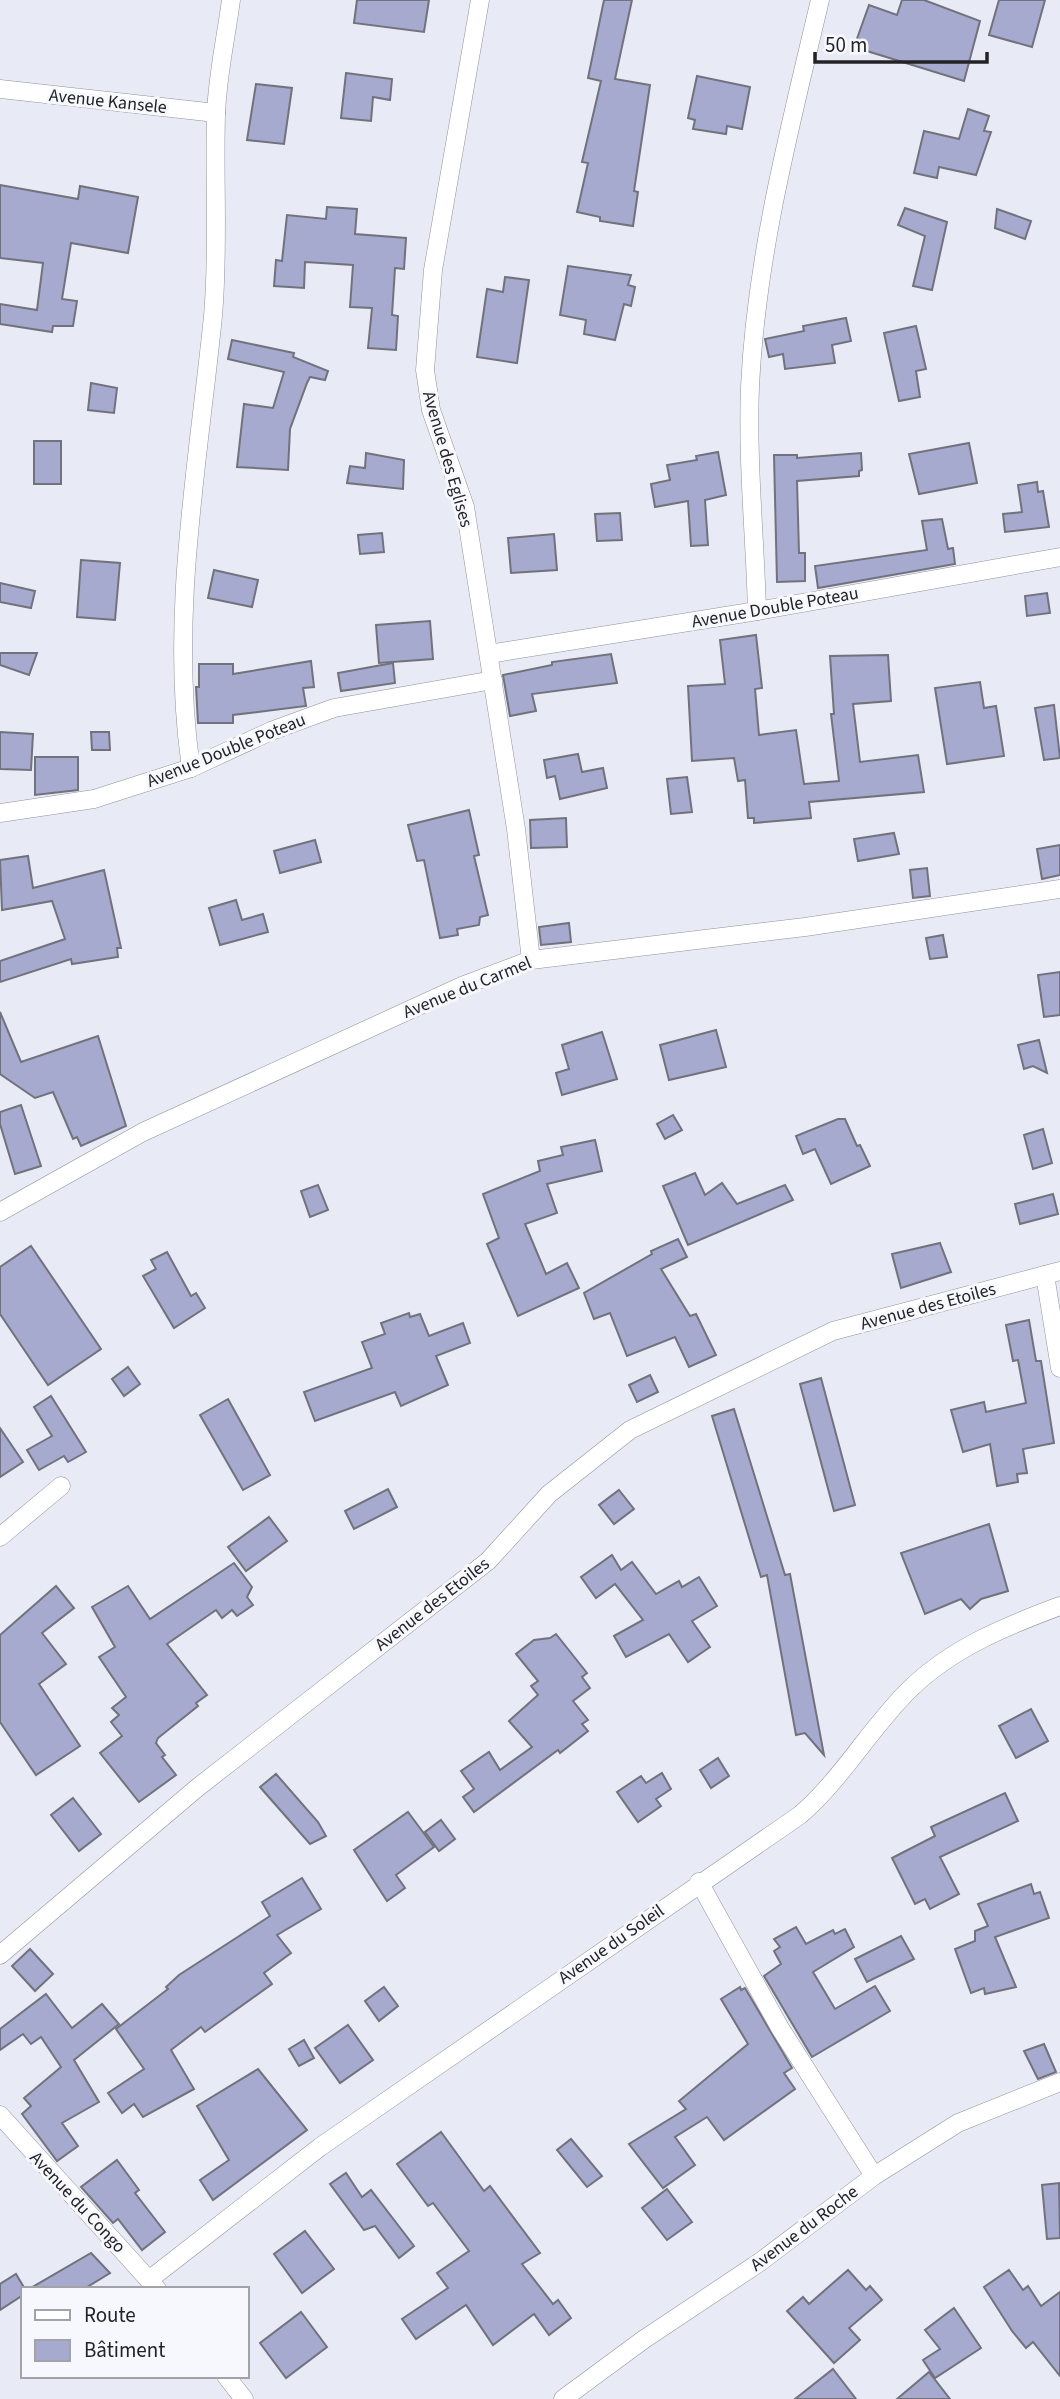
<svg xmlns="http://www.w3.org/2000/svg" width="1060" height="2399" viewBox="0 0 1060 2399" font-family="'Source Sans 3',sans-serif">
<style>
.building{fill:#a6aacf;stroke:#71727c;stroke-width:2}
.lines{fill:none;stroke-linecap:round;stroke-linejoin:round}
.minor-casing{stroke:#91929d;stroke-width:19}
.minor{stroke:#fff;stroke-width:18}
.labels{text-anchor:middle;stroke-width:6;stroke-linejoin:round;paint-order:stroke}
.street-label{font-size:18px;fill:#232327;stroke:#f7f8fe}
</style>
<rect width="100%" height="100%" fill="#e8eaf5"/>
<g class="building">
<polygon points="357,0 429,0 424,32 354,23"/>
<polygon points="604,0 632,0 615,79 650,85 634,191 638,192 633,226 600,221 600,217 577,212 588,163 582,162 601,81 588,78"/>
<polygon points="902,0 924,0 980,21 964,81 854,47 869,5 897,15"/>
<polygon points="999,0 1045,0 1032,47 989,35"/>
<polygon points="346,73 392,79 390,100 373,97 371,121 341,118"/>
<polygon points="697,76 750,87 742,129 727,126 726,134 693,129 695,120 688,118"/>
<polygon points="256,84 292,88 284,144 247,140"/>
<polygon points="968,109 989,116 984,131 991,132 976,175 939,167 937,178 914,173 924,131 959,139"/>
<polygon points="0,185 78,199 80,186 138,197 128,253 71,243 62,299 77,301 73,326 53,326 52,332 0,324 0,304 37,310 43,263 0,258"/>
<polygon points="327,207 357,209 355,234 406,238 404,269 395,268 392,315 398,316 396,350 368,348 372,308 350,307 353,265 305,262 304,288 274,286 276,260 282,261 287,215 326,219"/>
<polygon points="905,208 947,222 932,290 913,286 925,236 898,225"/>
<polygon points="997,209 1031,221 1025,239 995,228"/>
<polygon points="568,266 631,275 628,285 635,287 631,306 624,304 615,340 584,334 586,320 560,315"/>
<polygon points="505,277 529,280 517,363 477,357 487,289 503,292"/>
<polygon points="846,318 851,341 832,345 835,363 785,369 783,354 769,357 765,339 804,331 803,326"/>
<polygon points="916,326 926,369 916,371 920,397 899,401 884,333"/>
<polygon points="232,340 294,353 293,357 328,371 325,380 310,377 307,383 290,429 288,470 237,467 244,404 273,408 284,372 228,359"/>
<polygon points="91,383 117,388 114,413 88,410"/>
<rect x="34" y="441" width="27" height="43"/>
<polygon points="969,443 977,483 919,494 909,454"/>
<polygon points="718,452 726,495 705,500 708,545 691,546 688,501 655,507 651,484 670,480 667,465 697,460 696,456"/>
<polygon points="366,453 404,460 403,489 347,483 350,466 365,468"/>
<polygon points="861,453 862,470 859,471 859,476 797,481 799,553 805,553 805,581 777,582 774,455 797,455 797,458"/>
<polygon points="1037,482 1038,492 1043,491 1049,527 1005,532 1003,514 1022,512 1018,485"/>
<polygon points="620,513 622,540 597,541 595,514"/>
<polygon points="942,519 948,549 953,548 955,564 818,588 815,566 927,550 922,521"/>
<polygon points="382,533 384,552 360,554 358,535"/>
<polygon points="554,534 557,570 511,573 508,538"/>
<polygon points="81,560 120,563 115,620 77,617"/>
<polygon points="214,570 258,580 252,607 208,598"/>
<polygon points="0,583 35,591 31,608 0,602"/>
<polygon points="1047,593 1050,613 1027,616 1025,596"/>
<polygon points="430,621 433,659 379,663 376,625"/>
<polygon points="756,635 762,688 755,689 759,735 796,730 804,784 839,781 831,714 834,714 830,656 888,655 891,701 853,704 860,762 918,755 924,792 809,802 811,818 754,823 754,818 748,818 745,780 738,781 734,758 692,761 688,686 725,684 720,640"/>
<polygon points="0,653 37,653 29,675 0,665"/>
<polygon points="611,654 617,683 532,694 536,711 510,716 503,675 552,665 552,662"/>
<polygon points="311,661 314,687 303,688 306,706 233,715 233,723 198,723 196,687 199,687 199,664 233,664 233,674"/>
<polygon points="393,663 395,683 341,691 338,673"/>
<polygon points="980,682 984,708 996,706 1004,756 947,764 935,688"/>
<polygon points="1054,705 1060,758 1044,760 1035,708"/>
<polygon points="0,732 33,734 31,770 0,769"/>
<polygon points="91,732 109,732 110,750 92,750"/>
<polygon points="578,754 582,772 603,768 607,788 560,799 555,776 547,778 544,760"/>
<polygon points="35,757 78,757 78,790 35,795"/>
<polygon points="687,777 692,812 671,814 667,779"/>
<polygon points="469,810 479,855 474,856 488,915 480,917 479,925 457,929 458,935 440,938 424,860 417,861 408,825"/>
<polygon points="566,818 567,847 531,848 530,820"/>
<polygon points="894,833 899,854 858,861 854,839"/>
<polygon points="315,840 321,862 280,873 274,851"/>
<polygon points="1060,845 1060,875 1042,879 1037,849"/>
<polygon points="28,856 33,888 104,870 121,948 117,948 118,957 72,964 71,959 0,982 0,961 65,939 52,901 2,910 0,860"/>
<polygon points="927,868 930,896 913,898 910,870"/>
<polygon points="236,900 242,920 263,914 268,932 220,945 209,908"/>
<polygon points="569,923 571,942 541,945 539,927"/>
<polygon points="943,935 947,957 930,959 926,938"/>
<polygon points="1060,972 1060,1015 1044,1017 1038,975"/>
<polygon points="0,1012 21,1062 98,1036 126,1126 81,1146 77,1137 73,1139 53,1092 35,1098 0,1074"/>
<polygon points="716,1030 726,1067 669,1080 660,1045"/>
<polygon points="602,1032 617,1079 562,1095 556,1073 569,1069 562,1045"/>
<polygon points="1039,1040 1047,1073 1033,1066 1024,1069 1018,1045"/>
<polygon points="21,1105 41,1166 15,1174 0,1124 0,1112"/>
<polygon points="673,1115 682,1130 665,1139 657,1124"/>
<polygon points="838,1119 845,1119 857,1146 860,1145 870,1166 831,1184 815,1149 803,1154 796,1136"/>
<polygon points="1043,1129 1052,1163 1033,1169 1024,1135"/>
<polygon points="595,1140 602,1171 547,1184 557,1213 525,1224 546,1274 567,1263 579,1288 518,1316 487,1244 499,1238 483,1194 540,1171 538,1161 563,1155 561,1147"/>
<polygon points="695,1173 705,1195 722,1183 737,1204 785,1185 793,1200 688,1245 663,1186"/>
<polygon points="318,1185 328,1210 310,1217 301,1191"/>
<polygon points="1053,1194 1058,1214 1020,1224 1015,1204"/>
<polygon points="678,1239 687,1257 661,1269 690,1316 696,1314 716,1355 689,1367 675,1337 627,1356 610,1313 594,1319 584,1293 652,1254 651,1251"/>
<polygon points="940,1243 951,1272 901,1288 892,1254"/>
<polygon points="31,1246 101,1349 48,1385 0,1314 0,1267"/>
<polygon points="167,1252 191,1296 196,1293 205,1308 174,1328 143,1276 156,1269 151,1260"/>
<polygon points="409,1313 410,1317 420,1314 429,1336 463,1323 470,1343 436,1356 448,1385 401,1406 395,1392 315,1421 304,1392 372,1368 362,1342 385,1334 381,1323"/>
<polygon points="1029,1320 1036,1361 1041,1361 1054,1443 1023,1449 1027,1473 1017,1474 1018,1482 997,1486 990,1444 963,1452 951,1410 984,1402 986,1412 1026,1403 1018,1360 1013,1361 1006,1325"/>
<polygon points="128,1367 140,1384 124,1396 112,1379"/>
<polygon points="650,1375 658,1392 637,1402 629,1385"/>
<polygon points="821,1378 855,1505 834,1511 800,1384"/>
<polygon points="51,1396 86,1452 68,1462 64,1456 39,1470 27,1450 52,1436 34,1407"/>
<polygon points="228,1399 270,1475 243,1490 200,1415"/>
<polygon points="734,1409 785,1575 790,1574 824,1755 805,1733 796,1735 767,1575 761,1577 712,1416"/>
<polygon points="0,1428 23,1462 0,1477"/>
<polygon points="388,1489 397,1507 354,1529 345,1511"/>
<polygon points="619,1490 634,1509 614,1524 599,1505"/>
<polygon points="269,1517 287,1541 246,1571 228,1547"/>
<polygon points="989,1524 1008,1591 981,1599 970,1609 961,1599 925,1614 901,1553"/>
<polygon points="612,1555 621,1570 632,1562 656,1594 679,1581 682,1587 699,1577 717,1606 692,1621 710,1647 688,1662 669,1634 626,1657 614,1636 643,1620 615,1584 596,1598 581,1577"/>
<polygon points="234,1563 252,1587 247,1597 253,1605 237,1616 232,1610 222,1618 216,1610 167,1644 207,1695 196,1703 198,1706 158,1738 156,1743 165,1755 162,1757 176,1775 139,1802 100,1753 122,1736 111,1722 119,1715 112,1708 126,1697 99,1657 115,1647 92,1607 128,1586 150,1619"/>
<polygon points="56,1586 74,1608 42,1633 66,1664 39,1684 80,1746 36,1775 0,1722 0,1635"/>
<polygon points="556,1634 587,1673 582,1677 590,1688 573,1701 588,1720 582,1724 588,1731 560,1753 558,1750 474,1812 463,1797 474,1789 461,1771 489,1752 500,1770 532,1747 509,1721 538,1695 531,1686 538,1681 516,1654 534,1640 550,1638"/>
<polygon points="1031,1709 1048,1741 1016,1758 999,1726"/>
<polygon points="718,1758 729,1776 711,1788 700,1770"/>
<polygon points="662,1773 671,1789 656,1799 661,1806 638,1822 617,1792 641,1776 646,1783"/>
<polygon points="276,1774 318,1822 326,1836 310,1844 260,1787"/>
<polygon points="1005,1793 1018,1821 940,1857 959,1894 930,1909 925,1899 915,1904 892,1858 935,1836 931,1827"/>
<polygon points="73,1798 101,1834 79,1851 51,1815"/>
<polygon points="408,1812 434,1847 396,1875 405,1888 387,1901 354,1850"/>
<polygon points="441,1820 455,1839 439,1851 425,1832"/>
<polygon points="302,1878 321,1909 277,1935 291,1953 264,1973 272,1984 205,2032 201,2027 171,2050 194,2089 143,2117 134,2104 122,2113 108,2093 144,2069 116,2029 168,1989 166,1987 179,1975 270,1916 262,1902"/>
<polygon points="1031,1884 1034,1894 1040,1892 1049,1918 995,1937 1016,1987 985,1994 984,1988 971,1993 955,1949 975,1941 975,1931 988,1926 978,1904"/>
<polygon points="796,1927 806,1944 833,1930 835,1934 845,1929 854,1947 813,1972 835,2009 875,1986 890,2011 812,2057 764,1976 781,1964 774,1951 780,1947 774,1939"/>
<polygon points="901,1936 914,1959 867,1982 855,1959"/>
<polygon points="30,1949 53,1974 35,1991 12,1966"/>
<polygon points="384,1987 398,2006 379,2021 365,2001"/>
<polygon points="740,1987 741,1990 745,1988 792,2068 784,2073 795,2089 724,2140 707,2117 675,2137 695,2165 663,2188 629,2144 686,2109 679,2101 748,2044 721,1999"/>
<polygon points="46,1994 72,2028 102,2004 119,2024 74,2060 99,2102 62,2123 78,2146 57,2161 22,2114 31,2106 24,2098 61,2067 41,2037 31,2044 23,2034 0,2050 0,2029"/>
<polygon points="348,2025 373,2060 340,2083 315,2048"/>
<polygon points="304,2040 314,2058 299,2066 289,2049"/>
<polygon points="1044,2044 1056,2072 1038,2079 1024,2051"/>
<polygon points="258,2069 307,2130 213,2200 200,2180 229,2160 197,2106"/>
<polygon points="441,2132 484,2191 490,2186 540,2253 522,2264 553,2304 558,2300 571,2318 549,2335 534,2314 493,2345 466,2305 416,2339 402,2319 448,2288 437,2273 469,2251 433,2203 428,2206 397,2164"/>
<polygon points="571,2139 602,2176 587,2187 557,2150"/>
<polygon points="117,2160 139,2190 135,2193 165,2232 142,2250 118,2219 113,2223 81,2187"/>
<polygon points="346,2173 362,2197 371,2190 414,2246 399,2258 375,2226 364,2230 330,2184"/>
<polygon points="1059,2183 1060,2238 1047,2239 1042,2185"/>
<polygon points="667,2189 692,2222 667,2240 642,2208"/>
<polygon points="305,2231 334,2269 302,2293 274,2254"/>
<polygon points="91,2253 110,2273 84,2289 29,2289"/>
<polygon points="848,2270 866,2290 870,2286 882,2300 849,2328 860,2340 834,2363 787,2311 803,2297 809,2304"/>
<polygon points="1009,2270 1023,2290 1028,2286 1041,2306 1060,2292 1060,2376 1033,2342 1026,2348 1012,2331 984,2287"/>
<polygon points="16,2274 25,2289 23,2295 0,2310 0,2284"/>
<polygon points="954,2308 981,2348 935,2378 923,2360 940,2349 925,2330"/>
<polygon points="301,2312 327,2347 286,2378 260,2343"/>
<polygon points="833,2369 856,2399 795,2399"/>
<polygon points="929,2372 950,2399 897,2399"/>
</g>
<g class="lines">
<defs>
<g id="minor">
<polyline points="480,0 433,270 425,370 431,410 465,507 516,829 531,960"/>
<polyline points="0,89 216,113"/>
<path d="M757,611C755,537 747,461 750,387C756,256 790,127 820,0"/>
<polyline points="489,654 757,611 1060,557"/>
<path d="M191,768C169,617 198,466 213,316C219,249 214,182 216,115C217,77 226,38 231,0"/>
<polyline points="0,813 94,799 191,768 271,731 334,708 493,680"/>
<polyline points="0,1212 143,1132 462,986 531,960 805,927 1060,889"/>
<polyline points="1045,1275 1060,1368"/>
<polyline points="0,1537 61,1486"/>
<polyline points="699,1882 780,2028 874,2176"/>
<polyline points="0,1955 197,1788 488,1561 549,1494 630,1430 833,1331 1060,1271"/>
<polyline points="0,2115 157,2289"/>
<path d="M150,2279L320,2147L800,1815C843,1778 870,1728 910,1689C952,1648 1006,1626 1060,1606"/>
<polyline points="226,2376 244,2399"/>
<polyline points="563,2399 643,2340 760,2262 874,2176 958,2123 1060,2082"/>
</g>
</defs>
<use href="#minor" class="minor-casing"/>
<use href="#minor" class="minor"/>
</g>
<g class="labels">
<g class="street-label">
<text transform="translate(108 101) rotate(6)" y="6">Avenue Kansele</text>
<text transform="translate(448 459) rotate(74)" y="6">Avenue des Eglises</text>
<text transform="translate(775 607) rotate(-10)" y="6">Avenue Double Poteau</text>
<text transform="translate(226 750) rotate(-22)" y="6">Avenue Double Poteau</text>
<text transform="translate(467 987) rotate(-22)" y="6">Avenue du Carmel</text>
<text transform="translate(928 1306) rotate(-15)" y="6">Avenue des Etoiles</text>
<text transform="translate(432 1604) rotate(-38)" y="6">Avenue des Etoiles</text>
<text transform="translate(611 1944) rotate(-35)" y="6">Avenue du Soleil</text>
<text transform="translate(78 2202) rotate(47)" y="6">Avenue du Congo</text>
<text transform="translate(804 2228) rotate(-37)" y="6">Avenue du Roche</text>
</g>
</g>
<rect x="21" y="2287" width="228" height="91" fill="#f7f8fe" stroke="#a2a3a8" stroke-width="2"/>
<rect x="35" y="2310" width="35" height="10" fill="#ffffff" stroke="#a2a3a8" stroke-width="2"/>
<text x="84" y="2322" font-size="21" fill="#232327">Route</text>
<rect x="35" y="2340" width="35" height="21" fill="#a6aacf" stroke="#a2a3a8" stroke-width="2"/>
<text x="84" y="2357" font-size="21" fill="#232327">Bâtiment</text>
<path d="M815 52v10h172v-10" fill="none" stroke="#232327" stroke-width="3.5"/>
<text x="825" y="52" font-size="21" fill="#232327" stroke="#f7f8fe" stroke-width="5" paint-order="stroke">50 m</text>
</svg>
